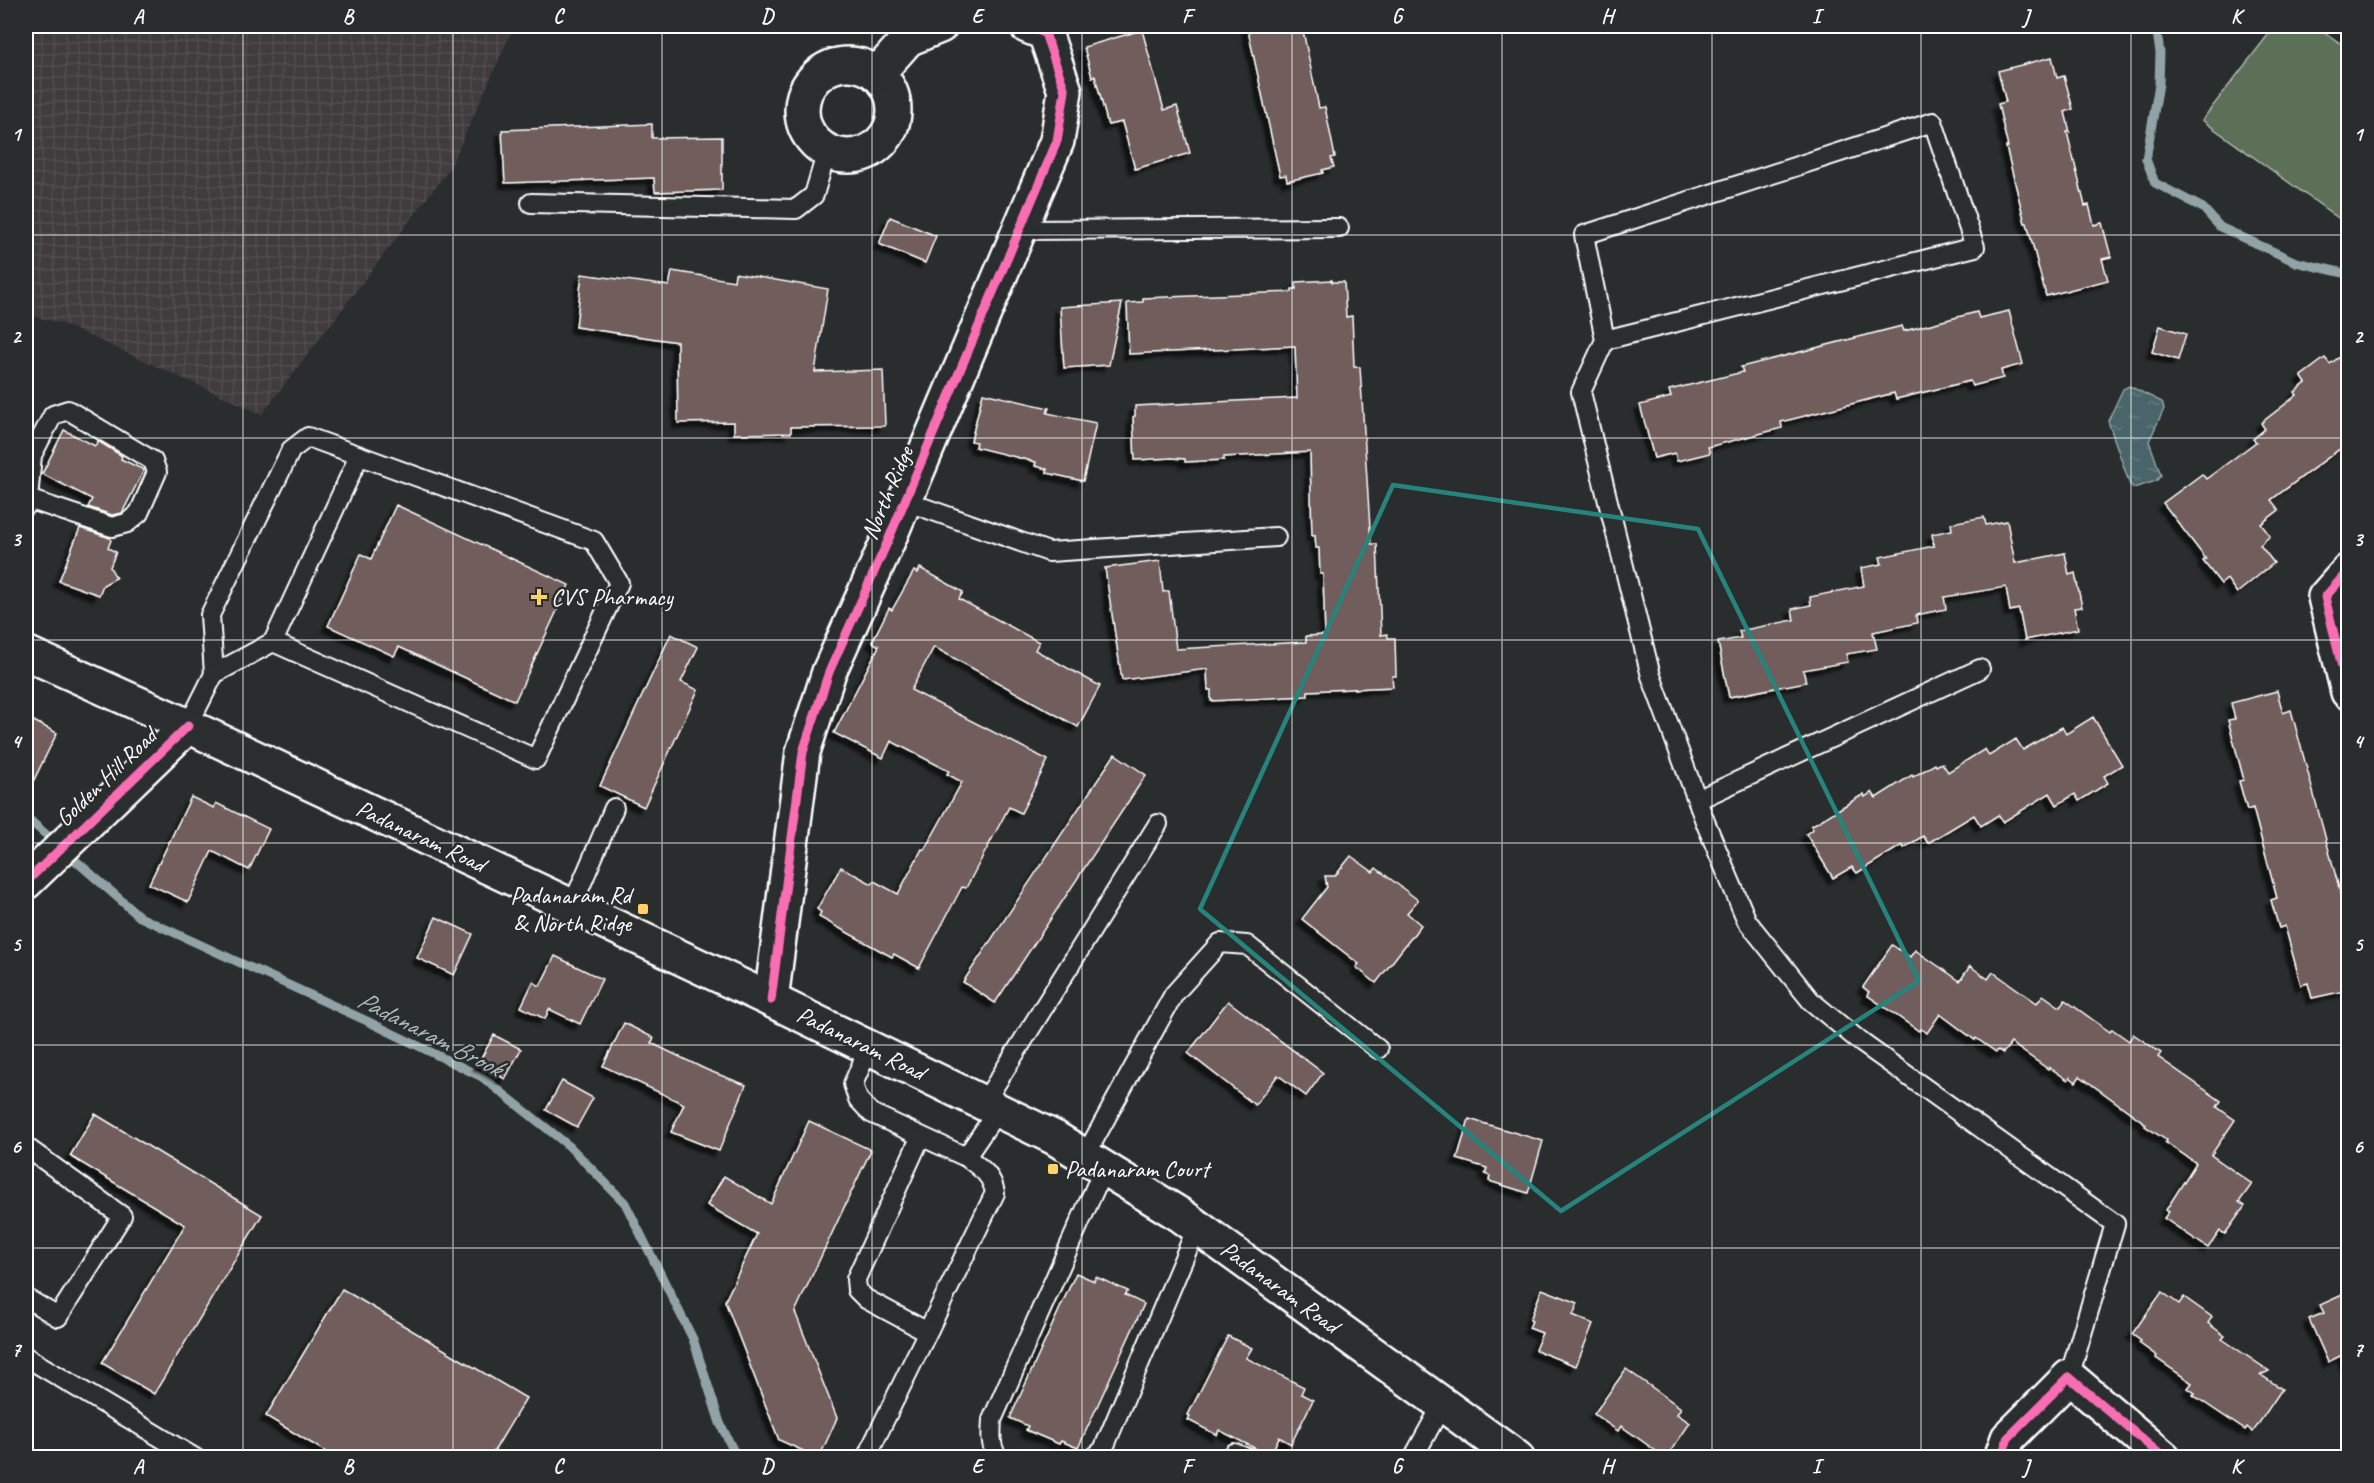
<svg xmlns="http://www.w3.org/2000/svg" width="2374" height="1483" viewBox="0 0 2374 1483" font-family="Caveat,sans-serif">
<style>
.industrial{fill:url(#industrial-grid)}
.park{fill:#5b6f59;stroke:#adb7ac;stroke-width:1.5}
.water{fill:url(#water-ripples);stroke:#91a3a6;stroke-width:1.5}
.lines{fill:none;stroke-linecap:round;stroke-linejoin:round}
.stream{stroke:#91a3a6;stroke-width:9}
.building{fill:#6f5d5c;stroke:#fff;stroke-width:1.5;filter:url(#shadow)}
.lane-casing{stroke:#fff;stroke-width:22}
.street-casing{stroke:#fff;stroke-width:38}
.secondary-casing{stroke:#fff;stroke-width:38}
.lane{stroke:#2a2d2e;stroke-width:18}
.street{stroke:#2a2d2e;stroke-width:33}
.secondary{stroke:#2a2d2e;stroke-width:33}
.cycleway-casing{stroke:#2a2d2e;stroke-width:13}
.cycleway{stroke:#f96db3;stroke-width:9}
.marked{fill:none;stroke:#27847c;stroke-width:4.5;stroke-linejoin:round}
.grid{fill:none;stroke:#fff;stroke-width:1.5;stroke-opacity:0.55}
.poi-dot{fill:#ffd166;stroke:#2a2d2e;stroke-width:2}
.labels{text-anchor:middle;stroke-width:5;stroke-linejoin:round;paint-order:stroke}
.street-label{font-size:24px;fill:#fff;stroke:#2a2d2e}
.poi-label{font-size:24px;fill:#fff;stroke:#2a2d2e;text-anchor:start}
.water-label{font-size:26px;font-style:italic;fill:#adbabc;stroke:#2a2d2e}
.neatline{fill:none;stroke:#fff;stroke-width:2}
.grid-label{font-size:20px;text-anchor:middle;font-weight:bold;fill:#fff}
</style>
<defs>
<pattern id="industrial-grid" width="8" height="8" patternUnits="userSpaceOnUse" patternTransform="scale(1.5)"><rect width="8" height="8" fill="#3f3b3c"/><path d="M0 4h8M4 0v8" fill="none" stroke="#524f50"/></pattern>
<pattern id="water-ripples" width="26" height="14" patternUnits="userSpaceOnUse" patternTransform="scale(1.5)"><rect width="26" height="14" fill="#48656b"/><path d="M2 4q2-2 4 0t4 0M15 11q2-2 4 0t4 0" fill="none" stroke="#637c81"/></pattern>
<filter id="shadow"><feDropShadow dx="-5.5" dy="5.5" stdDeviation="1.5" flood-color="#0009"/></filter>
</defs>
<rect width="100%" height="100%" fill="#2a2d2e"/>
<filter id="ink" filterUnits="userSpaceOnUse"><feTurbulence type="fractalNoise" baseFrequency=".0167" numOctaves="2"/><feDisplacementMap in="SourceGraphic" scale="12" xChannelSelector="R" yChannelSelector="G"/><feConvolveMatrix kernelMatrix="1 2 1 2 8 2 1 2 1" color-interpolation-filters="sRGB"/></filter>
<g filter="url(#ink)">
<polygon class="industrial" points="26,26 514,26 450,168 262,414 63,324 26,314"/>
<polygon class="park" points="2275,26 2316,26 2348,49 2348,225 2202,120"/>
<polygon class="water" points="2129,386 2162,402 2164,409 2149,441 2161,475 2156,481 2134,488 2130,485 2108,421 2123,389"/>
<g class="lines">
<g class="stream">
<polyline points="2156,26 2160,53 2159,84 2146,159 2155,183 2203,208 2220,227 2296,262 2348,274"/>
<polyline points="26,817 140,917 367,1021 482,1077 569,1146 625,1203 693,1339 720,1423 737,1458"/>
</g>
</g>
<g class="building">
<polygon points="1247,26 1302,26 1319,108 1325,107 1335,157 1331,158 1334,167 1322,170 1323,173 1287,181 1286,175 1280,176"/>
<polygon points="1142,30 1164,110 1177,106 1190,153 1135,169 1122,122 1108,125 1095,76 1092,77 1084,47"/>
<polygon points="2052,57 2057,78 2064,76 2073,109 2065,112 2070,132 2067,132 2085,206 2089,205 2094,225 2102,223 2111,257 2102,259 2108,280 2046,296 2027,223 2025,223 2006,147 2008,147 1998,104 2006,102 1998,71"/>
<polygon points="652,124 652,138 722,137 722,190 655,192 654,178 505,183 502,130"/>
<polygon points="890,217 936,236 925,263 879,244"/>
<polygon points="672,271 734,281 735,273 828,289 815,372 883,370 885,426 791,427 791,433 734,434 734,422 678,423 677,342 576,327 582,274 669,286"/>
<polygon points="1332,280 1332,282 1344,282 1346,317 1352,316 1354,367 1360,367 1371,544 1377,544 1381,635 1387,634 1388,638 1395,638 1396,676 1392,676 1393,687 1308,691 1308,696 1211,701 1211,690 1208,690 1207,669 1122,680 1105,568 1160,561 1163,592 1169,591 1176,649 1306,642 1306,636 1325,635 1323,574 1320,574 1319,548 1316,548 1315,535 1312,536 1310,452 1224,457 1224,460 1185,462 1185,459 1172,458 1135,460 1133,417 1135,416 1135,406 1297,398 1295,346 1129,354 1127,303 1143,302 1143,298 1292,292 1292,289 1296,289 1296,282"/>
<polygon points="1122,303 1109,365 1064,368 1060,307"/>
<polygon points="2009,311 2023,364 2001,370 2003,378 1972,386 1970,381 1896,399 1894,393 1781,422 1782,428 1708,447 1710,453 1677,461 1675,453 1654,458 1640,405 1671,397 1669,390 1743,372 1741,367 1902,326 1904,331 1977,312 1979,318"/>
<polygon points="2160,326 2186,334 2178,360 2152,352"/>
<polygon points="2349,350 2349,442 2271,500 2279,510 2261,524 2270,536 2260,545 2274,563 2237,593 2227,579 2221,584 2203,561 2206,559 2163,503 2202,474 2206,479 2256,442 2253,439 2265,429 2261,423 2297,395 2295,392 2306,383 2301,376 2325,358 2330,364"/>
<polygon points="983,393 1049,408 1047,413 1096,423 1083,481 1047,473 1047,469 1035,466 1036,462 975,447 976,442 971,441"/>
<polygon points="64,430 95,446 98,441 122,456 121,459 144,470 122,513 112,515 88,507 92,499 42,474"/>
<polygon points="396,505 569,585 515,701 399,647 394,656 328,626 361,554 371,559"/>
<polygon points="1984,517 1986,525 2007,521 2015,563 2065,553 2069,575 2075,573 2082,607 2074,608 2078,629 2025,640 2019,609 2010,611 2006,587 1944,597 1946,609 1916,615 1917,623 1873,632 1877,649 1846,654 1848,662 1803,670 1806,682 1729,697 1718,642 1741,638 1739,631 1794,620 1792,609 1811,605 1810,597 1864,586 1861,568 1882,564 1880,557 1934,546 1932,534 1952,530 1951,523"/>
<polygon points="80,528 110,538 111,540 108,548 116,552 110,567 116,578 103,585 99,595 59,581"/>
<polygon points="920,568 963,592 959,599 1039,642 1035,650 1100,686 1078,727 934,647 911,690 1048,760 1021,813 1009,807 966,888 962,887 919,968 894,954 892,957 819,917 821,912 817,909 841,867 872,884 874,881 898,894 922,849 924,850 930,840 962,782 947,774 949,771 891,741 883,758 834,733 879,646 872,642 889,608 892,610 914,571 918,573"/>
<polygon points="671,634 698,647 681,682 698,690 644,807 600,786"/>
<polygon points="2277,691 2283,713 2291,710 2349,925 2349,990 2312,998 2308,983 2301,985 2285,926 2279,928 2271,900 2277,898 2253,808 2247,810 2239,781 2244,780 2228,720 2235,719 2231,703"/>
<polygon points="26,717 57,733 26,796"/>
<polygon points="2093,717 2122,765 2104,776 2108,783 2079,801 2075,794 2057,805 2050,793 2003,822 1998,815 1981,826 1974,815 1928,843 1923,836 1904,848 1902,845 1857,873 1852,867 1833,878 1806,834 1813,829 1811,826 1864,794 1865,797 1872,792 1876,798 1912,775 1913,777 1935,764 1936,766 1942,763 1948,772 1985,749 1989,756 2016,739 2023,750 2062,727 2066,734"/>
<polygon points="1115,754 1146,775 995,1003 963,982"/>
<polygon points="191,797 214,808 216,803 269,829 249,870 212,851 188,902 149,884"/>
<polygon points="1351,856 1373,872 1376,868 1418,900 1407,913 1421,925 1376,983 1356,967 1359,964 1302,919 1327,887 1325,876 1335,876"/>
<polygon points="436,917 473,934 454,975 417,958"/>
<polygon points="1892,945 1910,957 1915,950 1960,981 1970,966 1988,979 1993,972 2037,1003 2043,995 2060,1007 2065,1000 2110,1032 2112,1029 2129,1041 2133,1034 2161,1053 2158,1057 2221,1101 2217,1107 2235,1120 2211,1155 2252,1184 2239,1202 2245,1206 2225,1234 2220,1231 2208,1248 2164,1218 2169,1212 2166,1210 2196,1163 2165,1142 2166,1140 2145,1126 2146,1124 2080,1076 2076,1082 2070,1077 2068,1080 2049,1067 2048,1069 2011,1043 2003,1053 1998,1050 1996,1052 1976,1038 1975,1040 1940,1014 1927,1033 1921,1029 1919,1031 1867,995 1869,992 1863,987"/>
<polygon points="555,956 602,979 580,1024 549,1009 545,1019 521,1007 533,982 540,986"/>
<polygon points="1228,1001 1323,1073 1306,1096 1278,1075 1255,1105 1188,1053"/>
<polygon points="624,1023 654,1038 651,1043 707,1070 746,1085 719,1151 671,1132 684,1104 603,1066"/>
<polygon points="494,1035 521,1049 505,1079 478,1064"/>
<polygon points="562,1081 593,1098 577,1127 546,1110"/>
<polygon points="95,1114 262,1215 154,1394 102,1363 185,1225 70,1156"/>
<polygon points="1469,1119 1543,1141 1528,1193 1489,1181 1490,1176 1485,1174 1487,1168 1457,1159"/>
<polygon points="809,1121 871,1150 795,1312 837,1418 819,1458 779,1440 725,1301 757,1234 707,1205 724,1176 771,1204"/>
<polygon points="1076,1273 1094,1281 1096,1277 1128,1291 1125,1295 1144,1304 1078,1448 1061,1441 1059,1444 1026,1430 1028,1426 1010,1418"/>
<polygon points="342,1289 526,1398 490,1458 336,1458 266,1416"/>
<polygon points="1542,1289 1578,1303 1573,1315 1593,1324 1576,1366 1535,1350 1542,1333 1529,1328 1532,1321 1530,1320"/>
<polygon points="2162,1292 2179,1304 2184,1297 2212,1317 2208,1323 2225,1336 2222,1339 2269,1371 2261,1375 2282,1389 2253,1432 2247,1427 2245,1430 2193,1395 2195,1393 2188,1388 2192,1383 2156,1358 2157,1356 2139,1343 2141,1341 2132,1334"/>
<polygon points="2349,1292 2349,1370 2342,1355 2328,1362 2309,1319 2324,1313 2320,1305"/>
<polygon points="1228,1336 1252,1348 1246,1358 1304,1387 1301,1394 1313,1400 1291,1444 1279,1437 1270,1456 1219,1430 1217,1435 1188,1420 1190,1416 1188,1415"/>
<polygon points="1626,1369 1681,1408 1677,1414 1690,1423 1666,1458 1621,1426 1618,1431 1594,1414"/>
</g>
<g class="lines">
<defs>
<g id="lane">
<polyline points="531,203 796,209 814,195 827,151"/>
<polyline points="1020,230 1339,228"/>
<polyline points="1605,340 1584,235 1933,122 1975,247 1605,340 1581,392 1651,676 1706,824 1747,921 1811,1001 1862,1043 2115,1224 2069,1377"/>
<polyline points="905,501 1049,552 1276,537"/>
<polyline points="26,506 28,499 32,455 53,415 68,410 153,461 157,472 139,513 127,523 112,527 28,499"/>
<polyline points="273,642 536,759 619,583 594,541 308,437 291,450 210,615 214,674 273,642 359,456"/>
<polyline points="188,726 214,674"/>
<polyline points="1697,800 1980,669"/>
<polyline points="572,906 614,808"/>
<polyline points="869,1048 853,1084 858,1099 871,1113 966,1157 998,1110"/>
<polyline points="984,1103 1158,824"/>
<path d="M920,1138L856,1279L857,1290L866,1299L922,1329H929L995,1193C992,1175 981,1168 966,1157"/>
<polyline points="26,1147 122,1216 58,1317 26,1298"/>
<polyline points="1085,1156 1174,994 1220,943 1247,945 1378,1049"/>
<polyline points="26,1357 195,1458"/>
<polyline points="1234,1453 1247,1458"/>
<polyline points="866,1458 929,1329"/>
<path d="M998,1458C990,1446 991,1434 992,1420L1104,1168"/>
<polyline points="1093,1458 1103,1450 1197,1227"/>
<polyline points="1413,1458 1442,1405"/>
</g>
<g id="street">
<circle cx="848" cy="110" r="46"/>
<polyline points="877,74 908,39 940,26"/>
<polyline points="2348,571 2325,597 2348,692"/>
<polyline points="771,1000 803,752 829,672 887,543 1057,141 1065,91 1045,33 1027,26"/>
<polyline points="2001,1458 2008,1438 2069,1377 2164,1458"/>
</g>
<g id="secondary">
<polyline points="26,653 188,726 771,1000 1055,1138 1182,1216 1517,1458"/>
<polyline points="26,882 188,726"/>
</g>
</defs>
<use href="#lane" class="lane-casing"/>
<use href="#street" class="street-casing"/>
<use href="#secondary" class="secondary-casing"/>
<use href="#lane" class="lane"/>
<use href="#street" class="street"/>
<use href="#secondary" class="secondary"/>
<defs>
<g id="cycleway">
<polyline points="2348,571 2325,597 2348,692"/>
<polyline points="26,882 188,726"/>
<polyline points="771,1000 803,752 829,672 887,543 1057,141 1065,91 1045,33 1027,26"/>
<polyline points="2001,1458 2008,1438 2069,1377 2164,1458"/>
</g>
</defs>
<use href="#cycleway" class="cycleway-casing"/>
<use href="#cycleway" class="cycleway"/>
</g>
</g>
<path class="marked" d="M1393,485L1698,529L1919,981L1561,1211L1200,909Z"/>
<path class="grid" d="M243,26V1458M453,26V1458M662,26V1458M872,26V1458M1082,26V1458M1292,26V1458M1502,26V1458M1712,26V1458M1921,26V1458M2131,26V1458M26,235H2348M26,438H2348M26,640H2348M26,843H2348M26,1045H2348M26,1248H2348"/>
<g class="poi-dot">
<path d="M536 588h6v6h6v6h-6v6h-6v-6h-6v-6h6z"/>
<rect x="637" y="903" width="12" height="12" rx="3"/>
<rect x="1047" y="1163" width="12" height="12" rx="3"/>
</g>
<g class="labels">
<g class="street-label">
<text transform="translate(887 493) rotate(-67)" y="8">North Ridge</text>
<text transform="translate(106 777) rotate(-44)" y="8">Golden Hill Road</text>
<text transform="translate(421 836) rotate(25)" y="8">Padanaram Road</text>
<text transform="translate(861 1043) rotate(26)" y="8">Padanaram Road</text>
<text transform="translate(1280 1287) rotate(36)" y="8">Padanaram Road</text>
</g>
<g class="poi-label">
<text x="551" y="605">CVS Pharmacy</text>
<text x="631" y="903" text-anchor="end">Padanaram Rd<tspan x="631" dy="28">&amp; North Ridge</tspan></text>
<text x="1065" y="1177">Padanaram Court</text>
</g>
<g class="water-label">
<text transform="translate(430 1033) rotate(27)" y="9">Padanaram Brook</text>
</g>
</g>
<rect width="2374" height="1483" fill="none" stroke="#2a2d2e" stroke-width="66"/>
<rect x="33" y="33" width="2308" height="1417" class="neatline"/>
<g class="grid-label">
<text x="138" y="23">A</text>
<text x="348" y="23">B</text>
<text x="558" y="23">C</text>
<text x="767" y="23">D</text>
<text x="977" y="23">E</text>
<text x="1187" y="23">F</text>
<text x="1397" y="23">G</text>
<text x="1607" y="23">H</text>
<text x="1816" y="23">I</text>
<text x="2026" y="23">J</text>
<text x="2236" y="23">K</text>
<text x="16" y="141">1</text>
<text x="2358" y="141">1</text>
<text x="16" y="343">2</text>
<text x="2358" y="343">2</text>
<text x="16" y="546">3</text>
<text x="2358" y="546">3</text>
<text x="16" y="748">4</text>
<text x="2358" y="748">4</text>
<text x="16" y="951">5</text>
<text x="2358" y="951">5</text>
<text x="16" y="1153">6</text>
<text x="2358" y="1153">6</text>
<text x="16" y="1356">7</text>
<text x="2358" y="1356">7</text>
<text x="138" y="1473">A</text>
<text x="348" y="1473">B</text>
<text x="558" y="1473">C</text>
<text x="767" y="1473">D</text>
<text x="977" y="1473">E</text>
<text x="1187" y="1473">F</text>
<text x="1397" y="1473">G</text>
<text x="1607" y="1473">H</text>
<text x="1816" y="1473">I</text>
<text x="2026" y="1473">J</text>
<text x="2236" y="1473">K</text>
</g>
</svg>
